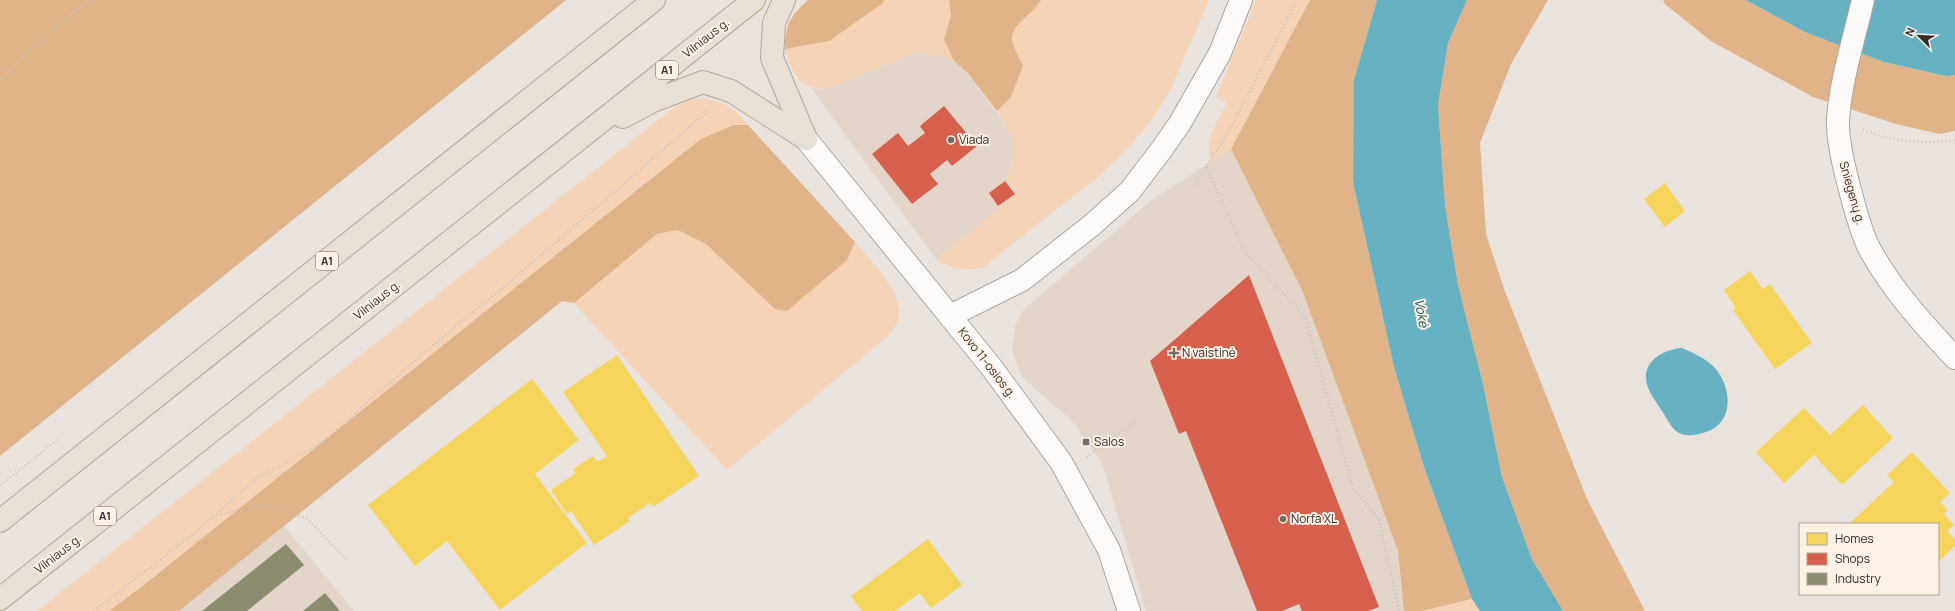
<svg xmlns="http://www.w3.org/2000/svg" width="1955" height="611" viewBox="0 0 1955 611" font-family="Manrope,sans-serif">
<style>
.built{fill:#e3d5ca}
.green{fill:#f4d3b6}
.forest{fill:#e0b388}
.water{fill:#66b1c2}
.homes{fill:#f6d55c}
.shops{fill:#d6604d}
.industry{fill:#8c8c6e}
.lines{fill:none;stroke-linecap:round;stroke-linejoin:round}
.minor-casing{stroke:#aba5a0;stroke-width:24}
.trunk-casing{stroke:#b5a698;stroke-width:24}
.path{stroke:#c6c3c1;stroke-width:2.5;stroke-dasharray:1 3;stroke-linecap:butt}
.minor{stroke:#fcfbfa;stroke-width:22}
.trunk{stroke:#e8e0d6;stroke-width:22}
.poi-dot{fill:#736d69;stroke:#fdf0e4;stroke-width:1.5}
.labels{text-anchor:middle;stroke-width:4;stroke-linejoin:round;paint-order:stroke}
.shield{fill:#fdf0e4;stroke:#706862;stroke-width:1}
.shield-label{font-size:11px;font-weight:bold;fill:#332e2a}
.street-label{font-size:12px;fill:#332e2a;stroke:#fdf0e4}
.poi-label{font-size:12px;fill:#332e2a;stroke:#fdf0e4;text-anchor:start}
.water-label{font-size:13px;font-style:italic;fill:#185261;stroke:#fdf0e4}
</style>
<rect width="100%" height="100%" fill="#eae3dd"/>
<g class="built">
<polygon points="923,52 939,54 954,61 968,73 1012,134 1016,152 1007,178 1019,193 936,259 811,88 819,89 830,88 912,54"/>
<polygon points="1231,149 1302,290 1398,551 1404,611 1146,611 1102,463 1073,422 1022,377 1012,351 1015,326 1023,310 1153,199"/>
<polygon points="284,526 354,611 179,611"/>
</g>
<g class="green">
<path d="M884,0H949L951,15L944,39L954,61C939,55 928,51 912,54L830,88C800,91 792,75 785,49L808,45L883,3Z"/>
<path d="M1041,0H1209L1169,93L1149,123L1127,149L1098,177L982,268C962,271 953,270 936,259L1018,193L1007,178C1021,148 1014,137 997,111L1011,97L1023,66C1020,58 1013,48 1012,40C1011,23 1034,14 1041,0Z"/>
<path d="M1256,0H1310L1231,149L1211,162C1203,141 1218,121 1227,103L1216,97Z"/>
<path d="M703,98C727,104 733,106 748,125H734L109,611H37L671,110L689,100Z"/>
<path d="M678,230L706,244L775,309L846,260L855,242C871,262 906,293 898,321C897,326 892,331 889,335L727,470L574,303L657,234Z"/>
<polygon points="1472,599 1480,611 1422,611"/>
</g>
<g class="forest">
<polygon points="0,0 566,0 0,456"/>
<path d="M808,0H884L883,3L829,41L785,49C785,25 790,16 808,0Z"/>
<path d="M949,0H1041C1034,14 1011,23 1012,40C1013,48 1020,58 1023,66L1011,97L997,111L968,73L954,61L944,39L951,15Z"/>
<polygon points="1310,0 1377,0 1354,80 1353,182 1394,367 1424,467 1472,599 1422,611 1404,611 1398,551 1302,290 1231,149"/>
<polygon points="1467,0 1548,0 1511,64 1480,143 1486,234 1504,289 1587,499 1645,611 1563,611 1532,559 1502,477 1483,384 1458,285 1445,205 1438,105 1448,43"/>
<polygon points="1663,0 1746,0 1805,32 1884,62 1946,76 1955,75 1955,131 1940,134 1896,124 1813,97 1711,41 1665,4"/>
<polygon points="734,125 748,125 855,242 847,260 787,311 775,309 706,244 678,230 657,234 574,303 562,301 179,611 109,611 145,584 701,139"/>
</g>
<g class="water">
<polygon points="1377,0 1467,0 1448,43 1438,105 1445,205 1458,285 1483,384 1502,477 1532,559 1563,611 1480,611 1472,599 1424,467 1394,367 1353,182 1354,80"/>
<polygon points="1746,0 1955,0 1955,75 1946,76 1884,62 1805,32"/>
<path d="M1682,348C1693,353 1705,358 1714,367C1732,386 1735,423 1706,432C1696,435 1685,438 1676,431C1671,427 1666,417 1662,411C1656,401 1646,390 1646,378C1645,359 1666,349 1682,348Z"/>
</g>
<g class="homes">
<polygon points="1665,183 1685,211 1665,227 1644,199"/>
<polygon points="1750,271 1763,289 1770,284 1812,343 1775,369 1733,310 1736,308 1724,290"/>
<polygon points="617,355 699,476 653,507 650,503 628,518 630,521 594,545 571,511 567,514 551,490 576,473 573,469 593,456 597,462 607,456 563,392"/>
<polygon points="532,379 579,440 535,474 587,543 500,610 447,541 415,566 368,505"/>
<polygon points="1863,405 1893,438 1842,485 1814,455 1784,483 1756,452 1804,408 1830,435"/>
<polygon points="1912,452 1950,493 1940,502 1948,510 1944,514 1954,525 1947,531 1955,539 1955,546 1938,562 1938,524 1849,524 1894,482 1887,475"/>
<polygon points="928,539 962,585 931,608 920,593 895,611 862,611 851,596"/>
</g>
<g class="shops">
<polygon points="944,106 977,146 952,166 947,160 930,174 938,184 912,204 872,154 898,133 908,146 925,133 920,126"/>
<polygon points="1005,181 1015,194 998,206 989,193"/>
<polygon points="1249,275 1379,607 1368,611 1302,611 1299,604 1282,611 1257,611 1186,431 1179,434 1150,361"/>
</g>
<g class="industry">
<polygon points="286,544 304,565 247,611 202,611"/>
<polygon points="325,593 340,611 303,611"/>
</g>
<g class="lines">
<defs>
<g id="minor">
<path d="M1863,0C1854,39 1841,79 1838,119C1837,139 1843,163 1848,182C1853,202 1860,230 1869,248C1892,290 1923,324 1955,358"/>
<polyline points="806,139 992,368 1061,462 1109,550 1129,611"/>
<polyline points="950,316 1022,280 1092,225 1130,191 1162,149 1180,123 1220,53 1241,0"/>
</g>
<g id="trunk">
<polyline points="784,0 774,23 772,58 806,139"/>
<polyline points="623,117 653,101 703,82 731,91 806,139"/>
<polyline points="0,521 654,0"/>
<polyline points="0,599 754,0"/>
</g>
</defs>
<use href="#minor" class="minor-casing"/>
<use href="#trunk" class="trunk-casing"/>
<g class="path">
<polyline points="0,80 29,50 88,0"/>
<path d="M1863,130C1893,141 1924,145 1955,140"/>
<polyline points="1206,167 1244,250 1305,317 1353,488 1379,520 1399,611"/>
<polyline points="1194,185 1229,131 1297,0"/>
<polyline points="1087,458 1098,447 1138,420"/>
<polyline points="0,485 60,438"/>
<polyline points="217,515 266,506 306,518 346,559"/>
<polyline points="94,611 202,527 256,479 320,444 413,362 518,275 708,111"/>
</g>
<use href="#minor" class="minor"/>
<use href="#trunk" class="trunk"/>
</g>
<g class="poi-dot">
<circle cx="951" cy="140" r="4"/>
<path d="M1172 347h4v4h4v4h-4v4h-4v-4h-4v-4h4z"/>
<rect x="1082" y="438" width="8" height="8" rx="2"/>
<circle cx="1283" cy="519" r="4"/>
</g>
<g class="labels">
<g class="shield">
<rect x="656" y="61" width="22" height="18" rx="3"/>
<rect x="316" y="252" width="22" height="18" rx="3"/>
<rect x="94" y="507" width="22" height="18" rx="3"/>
</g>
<g class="shield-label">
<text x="667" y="74">A1</text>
<text x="327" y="265">A1</text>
<text x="105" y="520">A1</text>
</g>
<g class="street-label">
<text transform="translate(706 38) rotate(-38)" y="4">Vilniaus g.</text>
<text transform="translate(1852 193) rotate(74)" y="4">Sniegenų g.</text>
<text transform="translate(377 300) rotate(-38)" y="4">Vilniaus g.</text>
<text transform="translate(987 363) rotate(52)" y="4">Kovo 11-osios g.</text>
<text transform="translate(58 554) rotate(-38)" y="4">Vilniaus g.</text>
</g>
<g class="poi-label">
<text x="959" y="144">Viada</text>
<text x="1182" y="357">N vaistinė</text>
<text x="1094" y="446">Salos</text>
<text x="1291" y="523">Norfa XL</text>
</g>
<g class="water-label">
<text transform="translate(1422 313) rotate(80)" y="5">Vokė</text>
</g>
</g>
<rect x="1799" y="523" width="140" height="72" fill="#fdf0e4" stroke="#aca29a"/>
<rect x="1807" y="533" width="20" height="12" fill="#f6d55c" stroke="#aca29a"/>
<text x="1835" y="543" font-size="12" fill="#332e2a">Homes</text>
<rect x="1807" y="553" width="20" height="12" fill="#d6604d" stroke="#aca29a"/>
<text x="1835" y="563" font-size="12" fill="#332e2a">Shops</text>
<rect x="1807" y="573" width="20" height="12" fill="#8c8c6e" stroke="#aca29a"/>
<text x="1835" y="583" font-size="12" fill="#332e2a">Industry</text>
<g transform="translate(1919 36) rotate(294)" stroke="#fdf0e4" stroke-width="3" paint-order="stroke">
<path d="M0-3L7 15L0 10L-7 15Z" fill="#332e2a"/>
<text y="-6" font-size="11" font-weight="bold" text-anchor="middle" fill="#332e2a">N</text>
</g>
</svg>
